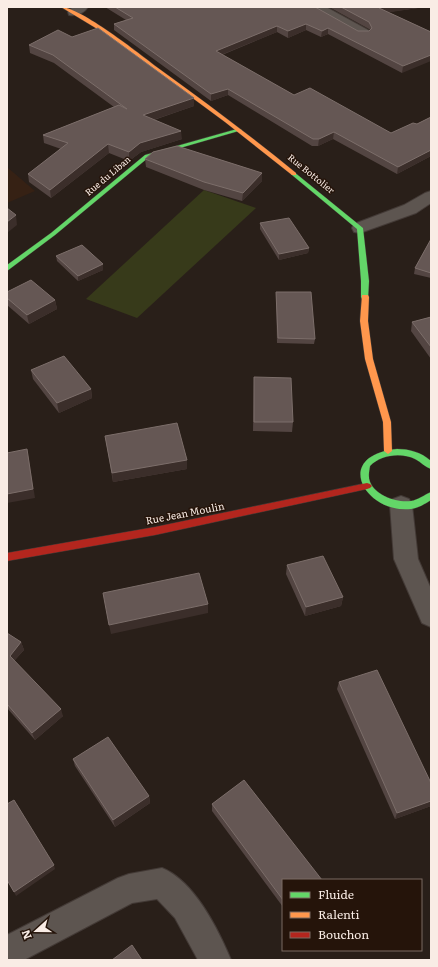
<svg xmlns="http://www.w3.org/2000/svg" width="438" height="967" viewBox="0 0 438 967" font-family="Literata,serif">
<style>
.built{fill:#362114}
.green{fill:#373a1a}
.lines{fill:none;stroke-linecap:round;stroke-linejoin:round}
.street-casing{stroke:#433a36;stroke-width:2}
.fast-casing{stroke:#433a36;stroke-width:1}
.slow-casing{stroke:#433a36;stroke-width:1}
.jam-casing{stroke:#433a36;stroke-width:1}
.street{fill:#5d5550;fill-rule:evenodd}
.fast{fill:#63d668;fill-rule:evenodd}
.slow{fill:#ff974d;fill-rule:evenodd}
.jam{fill:#b3261e;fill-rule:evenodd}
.wall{fill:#534542}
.shaded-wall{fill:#3b2e2a}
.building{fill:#655754;stroke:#7c6e6a}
.labels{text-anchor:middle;stroke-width:3;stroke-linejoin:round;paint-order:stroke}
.far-street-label{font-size:9px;fill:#f9ece5;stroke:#25140a}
.street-label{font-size:10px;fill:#f9ece5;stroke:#25140a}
</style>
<rect width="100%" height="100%" fill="#291f19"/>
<polygon class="built" points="7,167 35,191 7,203"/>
<polygon class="green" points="204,190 256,208 137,318 86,299"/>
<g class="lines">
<defs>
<g id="street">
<path d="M73,7H88C84,13 77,16 69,15L68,12Z"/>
<polygon points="312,7 326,7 368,30 370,33 368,36 358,36 314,11"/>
<polygon points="431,191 431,203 416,213 360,233 354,232 352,228 354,224 404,205 425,193"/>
<polygon points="401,496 409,499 412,505 418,559 431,589 431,627 422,623 394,559 390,505 393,499"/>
<path d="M162,868C194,881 218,929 231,960H198L175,918L157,899L132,903L24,960H7V935L118,878L129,874Z"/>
</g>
<g id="fast">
<polygon points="237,129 242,130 149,157 55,235 7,271 7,265 51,233 145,155"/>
<polygon points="294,172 363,228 369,281 368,299 362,299 361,297 361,281 357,229 292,175 291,174"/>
<path d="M397,449C409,449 421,452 431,461V469C425,467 421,462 415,459C401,452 380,455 370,466C369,472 368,477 370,482C376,496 397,503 411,501C418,500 424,495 431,492V500C425,504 418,508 411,509C366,514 331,456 397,449Z"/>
</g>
<g id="slow">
<path d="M61,7C80,7 140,54 158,68C205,102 251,136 296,173V175H292L225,122L133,54L99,30Z"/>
<polygon points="362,295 368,295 369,297 368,321 373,359 391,422 392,451 388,454 384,451 383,422 365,359 360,321"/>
</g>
<polygon id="jam" points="367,483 370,484 372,486 370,488 367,489 155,535 7,561 7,553 155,527"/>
</defs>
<use href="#street" class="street-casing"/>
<use href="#fast" class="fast-casing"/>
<use href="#slow" class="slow-casing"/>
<use href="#jam" class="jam-casing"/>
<use href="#street" class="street"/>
<use href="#fast" class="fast"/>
<use href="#slow" class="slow"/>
<use href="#jam" class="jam"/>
</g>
<g class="wall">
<polygon points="105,7 315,7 358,31 369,31 370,30 369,29 329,7 418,7 418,8 388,12 431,32 402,73 328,34 321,37 306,30 288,38 277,32 222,55 294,95 391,133 417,124 431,117 431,156 397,174 333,139 318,146 312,146 228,95 211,101 114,30 114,24 126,20"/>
<polygon points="29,45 194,106 154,120 182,139 141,152 129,161 109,153 51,198 29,182 28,174 61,149 44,143 43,135 114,107 54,63 30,53"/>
<polygon points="145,159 262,181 242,201 204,190 146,167"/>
<polygon points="260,223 309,248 308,253 279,260 260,229"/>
<polygon points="431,239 431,278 414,274 415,268"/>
<polygon points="56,256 103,264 103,270 78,281 57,261"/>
<polygon points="7,292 55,300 57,309 29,324 7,305"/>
<polygon points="276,292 315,339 314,344 277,343"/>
<polygon points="431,317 431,359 411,331 412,322"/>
<polygon points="31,370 91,389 92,398 59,413 33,379"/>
<polygon points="254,377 293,422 292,432 253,431"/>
<polygon points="105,436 187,469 113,482"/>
<polygon points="287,565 343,597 341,606 305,616 286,574"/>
<polygon points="7,633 21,642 24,650 14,661 63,716 35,740 7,708"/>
<polygon points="339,682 431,783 431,806 395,819 337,689"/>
<polygon points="73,759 149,796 150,803 115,827 75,766"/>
<polygon points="212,804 283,880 283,907 212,811"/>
</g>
<g class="shaded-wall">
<polygon points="385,7 418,7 418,8 378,14 379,8"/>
<polygon points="306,24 306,30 288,38 288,31"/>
<polygon points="277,26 277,32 216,57 216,51"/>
<polygon points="328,28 328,34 321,37 322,31"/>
<polygon points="431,55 431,61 402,73 403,66"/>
<polygon points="228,89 228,95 211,101 211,94"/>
<polygon points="194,98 194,106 144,123 143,115"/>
<polygon points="181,131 182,139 141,152 129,161 129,152 140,143"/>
<polygon points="334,132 333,139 318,146 319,139"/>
<polygon points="108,144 109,153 51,198 50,190"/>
<polygon points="431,150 431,156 397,174 398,167"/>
<polygon points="262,173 262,181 242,201 243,193"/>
<polygon points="16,215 17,225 7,233 7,222"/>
<polygon points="309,248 308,253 279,260 279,254"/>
<polygon points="103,264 103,270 78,281 78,276"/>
<polygon points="55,300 57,309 29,324 27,315"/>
<polygon points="91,389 92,398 59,413 57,403"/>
<polygon points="27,449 29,459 35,498 7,503 7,494"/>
<polygon points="187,460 187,469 113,482 112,473"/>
<polygon points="343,597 341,606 305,616 306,607"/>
<polygon points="208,604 208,613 111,634 109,625"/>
<polygon points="21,642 24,650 12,663 10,656"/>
<polygon points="61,709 63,716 35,740 32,733"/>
<polygon points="149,796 150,803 115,827 113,820"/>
<polygon points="431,801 431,806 395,819 397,813"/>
<polygon points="54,865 55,869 16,896 14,892"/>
</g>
<g class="building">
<polygon points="115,7 315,7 358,31 369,31 372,28 369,22 341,7 385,7 379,8 431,32 431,55 403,66 328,28 322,31 306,24 288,31 277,26 216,51 294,95 310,88 391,133 413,123 417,124 431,117 431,150 398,167 334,132 319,139 313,139 228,89 211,94 114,24 133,18"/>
<polygon points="98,28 194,98 143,115 181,131 140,143 129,152 108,144 50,190 28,174 68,143 43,135 119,105 127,109 53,55 29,45 58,30 72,37"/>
<polygon points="177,146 262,173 243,193 204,182 145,159 153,152"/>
<polygon points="7,208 16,215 7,222"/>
<polygon points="289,218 309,248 279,254 260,223"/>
<polygon points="431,239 431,273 415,268"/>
<polygon points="82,245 103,264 78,276 56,256"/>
<polygon points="31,280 55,300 27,315 7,298 7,292"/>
<polygon points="276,292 311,292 315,339 278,338"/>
<polygon points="431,317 431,347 412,322"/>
<polygon points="64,356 91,389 57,403 31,370"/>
<polygon points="254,377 291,378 293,422 254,422"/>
<polygon points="177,423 187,460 112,473 105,436"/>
<polygon points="27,449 33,489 7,494 7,453"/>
<polygon points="323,556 343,597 306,607 287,565"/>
<polygon points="199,573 208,604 109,625 103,593"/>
<polygon points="7,633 21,642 10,656 61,709 32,733 7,704"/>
<polygon points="377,670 431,783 431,801 397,813 339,682"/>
<polygon points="108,737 149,796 113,820 73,759"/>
<polygon points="244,780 322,880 283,880 283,900 212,804"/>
<polygon points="14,800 54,865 14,892 7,880 7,804"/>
<polygon points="132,945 142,960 112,960"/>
</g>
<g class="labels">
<g class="far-street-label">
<text transform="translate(311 174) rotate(39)" y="3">Rue Bottolier</text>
<text transform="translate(108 176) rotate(-40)" y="3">Rue du Liban</text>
</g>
<g class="street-label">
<text transform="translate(185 513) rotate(-11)" y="4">Rue Jean Moulin</text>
</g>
</g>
<rect width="438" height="967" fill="none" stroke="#f9ece5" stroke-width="16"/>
<rect x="282" y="879" width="140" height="72" fill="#25140a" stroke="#7a6a62"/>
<rect x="290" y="892" width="20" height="6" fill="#63d668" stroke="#7a6a62"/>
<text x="318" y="899" font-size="12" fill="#f9ece5">Fluide</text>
<rect x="290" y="912" width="20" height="6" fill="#ff974d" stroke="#7a6a62"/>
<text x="318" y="919" font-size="12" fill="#f9ece5">Ralenti</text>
<rect x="290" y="932" width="20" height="6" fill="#b3261e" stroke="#7a6a62"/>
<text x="318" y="939" font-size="12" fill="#f9ece5">Bouchon</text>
<g transform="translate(36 931) rotate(249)" stroke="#25140a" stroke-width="3" paint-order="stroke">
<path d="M0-3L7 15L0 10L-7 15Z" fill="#f9ece5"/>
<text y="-6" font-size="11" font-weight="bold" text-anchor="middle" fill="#f9ece5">N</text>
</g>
</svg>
